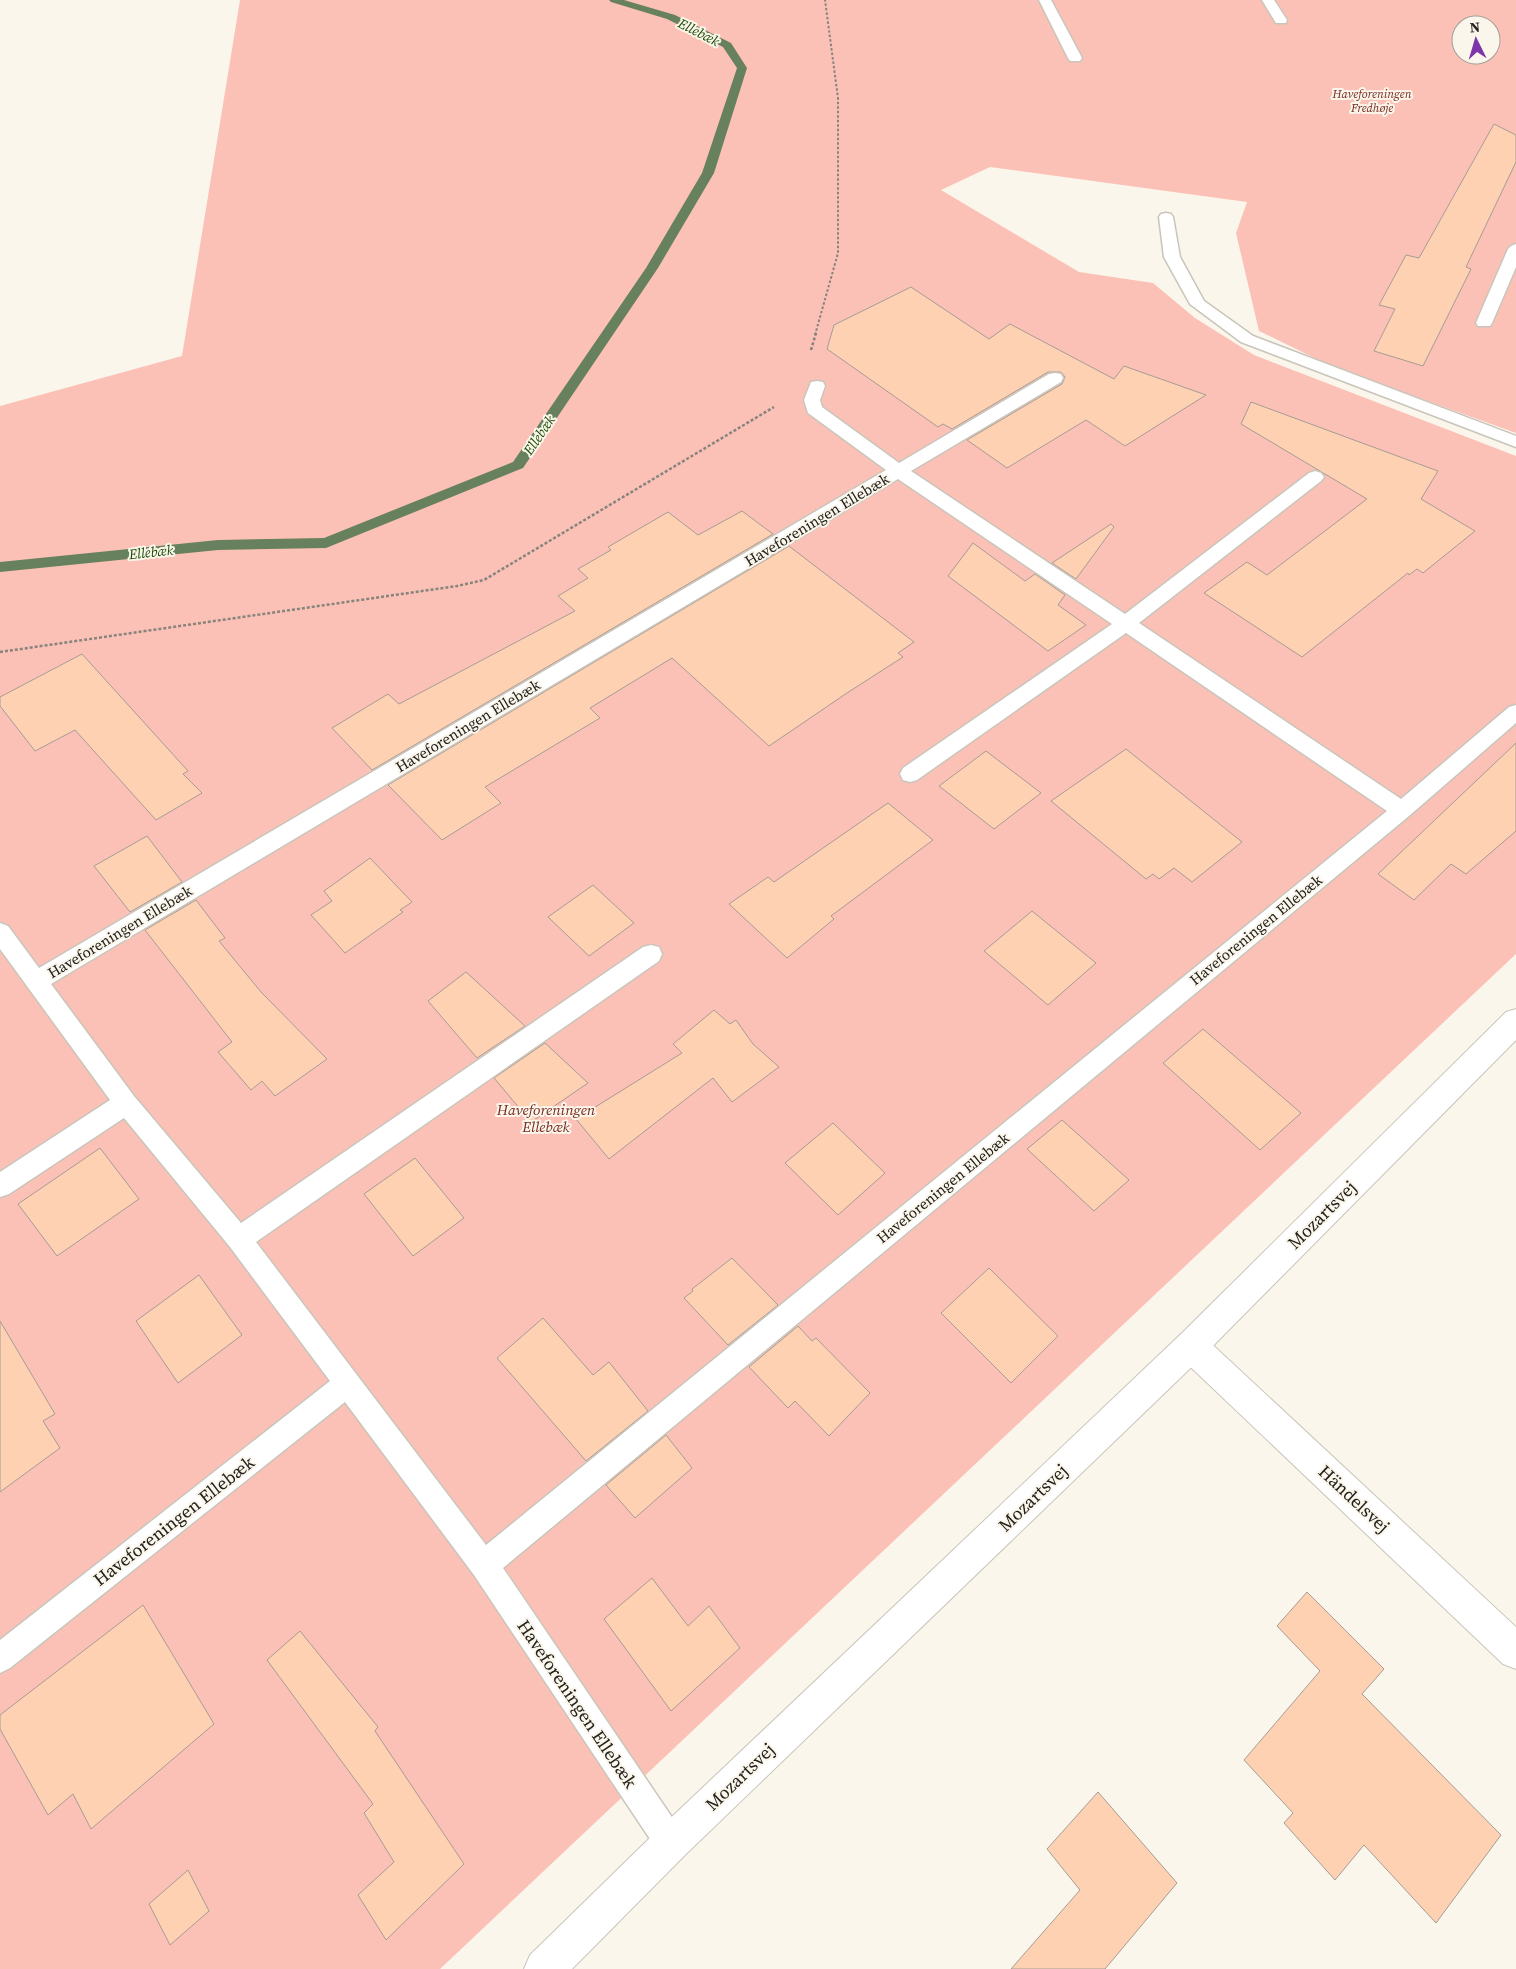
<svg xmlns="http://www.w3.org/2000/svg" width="1516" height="1969" viewBox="0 0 1516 1969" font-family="'Source Serif 4',serif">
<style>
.green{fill:#fcc1b6;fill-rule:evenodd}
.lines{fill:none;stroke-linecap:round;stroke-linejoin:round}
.stream{fill:#67815e;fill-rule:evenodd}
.building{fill:#fdd1b2;stroke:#a69c95}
.service-casing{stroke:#cac5bb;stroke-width:3}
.minor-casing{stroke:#cac5bb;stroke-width:2}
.tertiary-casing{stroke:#cac5bb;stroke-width:2}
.path-far1{stroke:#87847c;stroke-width:2;stroke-dasharray:2.5 2;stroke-linecap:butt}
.path{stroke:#87847c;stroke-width:2.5;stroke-dasharray:3 2;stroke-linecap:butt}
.service{fill:#fff;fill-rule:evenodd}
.minor{fill:#fff;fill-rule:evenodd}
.tertiary{fill:#fff;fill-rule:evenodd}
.labels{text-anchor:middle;stroke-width:4;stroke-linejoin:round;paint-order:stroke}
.far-park-label{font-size:12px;font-style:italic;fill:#77291f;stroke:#fbf6eb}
.far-water-label{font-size:14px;font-style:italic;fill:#194b03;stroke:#fbf6eb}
.street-label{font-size:15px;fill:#22201c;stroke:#fbf6eb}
.park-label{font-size:15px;font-style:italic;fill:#77291f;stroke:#fbf6eb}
.near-street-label{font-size:18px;fill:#22201c;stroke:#fbf6eb}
</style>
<rect width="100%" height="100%" fill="#fbf6eb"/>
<path class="green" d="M240,0H1516V433L1333,367L1259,331L1236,233L1247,202L990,167L941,190L1079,272L1153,283L1195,318L1254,355L1516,456V954L440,1969H0V406L182,356ZM1461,25H1491V55H1461Z"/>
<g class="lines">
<polygon class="stream" points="609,0 624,0 675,15 731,43 747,68 714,173 658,268 523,468 326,548 218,550 0,572 0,562 218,540 324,538 513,462 646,268 702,173 737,68 723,47 667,19 611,2"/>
</g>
<g class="building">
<polygon points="1494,124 1516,135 1516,162 1466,267 1471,269 1423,366 1374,351 1395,309 1379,305 1406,255 1419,258"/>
<polygon points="911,287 989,339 1010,324 1114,379 1124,366 1206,395 1125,446 1086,420 1007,468 967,440 1062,384 1065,377 1061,372 1048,372 952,429 943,424 938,427 827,349 834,325"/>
<polygon points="1251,402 1438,471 1421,499 1475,531 1423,573 1417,569 1409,575 1408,573 1302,657 1204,593 1247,562 1267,575 1367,499 1241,424"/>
<polygon points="742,511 773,534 372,770 332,728 388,694 399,704 575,611 558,596 588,578 578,569 611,550 608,547 668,512 698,535"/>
<polygon points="1111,524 1114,527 1076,579 1052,563"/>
<polygon points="973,543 1025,581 1035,574 1065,595 1058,605 1086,625 1048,651 948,576"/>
<polygon points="789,546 914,642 898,653 903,657 847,693 769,746 672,658 590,708 600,718 485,787 501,803 442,840 388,785"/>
<polygon points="82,654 188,771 183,774 202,793 156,820 75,730 35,751 0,706 0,697"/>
<polygon points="1516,743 1516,831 1466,874 1451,864 1414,900 1378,874"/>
<polygon points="1126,749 1242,842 1192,882 1174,868 1159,879 1153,874 1146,879 1051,801"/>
<polygon points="986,751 1041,793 994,829 939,786"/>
<polygon points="888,803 933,840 831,916 834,919 787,958 729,904 768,877 774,882"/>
<polygon points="147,836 182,882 130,912 94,866"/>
<polygon points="370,858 412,902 400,910 403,912 345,953 311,915 332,901 324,891"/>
<polygon points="593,885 634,923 589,956 548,917"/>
<polygon points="196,900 225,938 219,941 261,992 327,1059 275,1096 262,1081 251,1090 218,1052 232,1042 145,930"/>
<polygon points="1032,911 1096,963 1048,1005 984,951"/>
<polygon points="466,972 525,1026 477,1058 428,1001"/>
<polygon points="714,1010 730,1024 736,1020 753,1044 779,1067 732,1102 713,1078 609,1159 576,1119 682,1053 673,1044"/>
<polygon points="1203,1029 1301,1113 1260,1150 1163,1063"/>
<polygon points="545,1043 588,1083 531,1122 494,1078"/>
<polygon points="1062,1120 1129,1180 1094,1211 1027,1149"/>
<polygon points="833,1123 885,1173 838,1215 785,1163"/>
<polygon points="100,1148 139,1199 57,1256 18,1204"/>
<polygon points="415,1158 464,1218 413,1256 364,1194"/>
<polygon points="732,1258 778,1305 728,1345 684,1298 693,1291 692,1289"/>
<polygon points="989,1268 1058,1336 1011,1383 941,1313"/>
<polygon points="199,1275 242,1335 178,1383 136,1321"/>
<polygon points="543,1318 593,1375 609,1362 648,1411 586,1461 497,1358"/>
<polygon points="0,1321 55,1414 43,1421 60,1448 0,1492"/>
<polygon points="798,1326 812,1341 816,1338 870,1393 829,1436 795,1401 788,1408 749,1367"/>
<polygon points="666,1435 692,1468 635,1518 606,1485"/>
<polygon points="652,1578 688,1626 709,1606 740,1648 671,1711 604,1619"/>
<polygon points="1307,1592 1384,1669 1362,1694 1501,1835 1436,1923 1364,1845 1335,1880 1284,1823 1293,1813 1244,1760 1320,1671 1277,1626"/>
<polygon points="143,1605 214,1724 91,1829 73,1794 48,1815 0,1729 0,1715"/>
<polygon points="300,1631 378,1727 375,1731 464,1864 386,1940 358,1895 394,1862 364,1813 373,1804 267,1660"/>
<polygon points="1098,1792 1177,1883 1105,1969 1011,1969 1080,1890 1047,1849"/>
<polygon points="188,1870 209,1911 170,1945 149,1904"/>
</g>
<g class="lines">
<defs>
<g id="service">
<polygon points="1039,0 1051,0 1082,58 1080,61 1070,61 1068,58"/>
<polygon points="1262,0 1274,0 1287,20 1286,23 1276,23"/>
<polygon points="1166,213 1171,214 1173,217 1180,257 1204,301 1253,336 1516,436 1516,447 1241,342 1190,304 1164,257 1159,217 1161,214"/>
<polygon points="1516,244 1516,267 1492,323 1490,326 1478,326 1476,323 1508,249 1511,246"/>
<path d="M1055,373L1061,374L1063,378L1061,382L911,471L1125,614L1309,473L1315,471L1321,473L1324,477L1321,481L1139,623L1401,799L1509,707L1516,705V723L1409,816L503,1568L682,1832L687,1843L682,1854L671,1859L660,1854L474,1575L345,1402L10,1668L0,1673V1640L330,1381L230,1247L124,1118L9,1194L0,1197V1172L110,1100L0,949V923L8,926L39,968L886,470L808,413L804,400L811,382L817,381L823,382L825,386L820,400L822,407L899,463L1049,374ZM898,479L1112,624L903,768L900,774L903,780L910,782L917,780L1126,633L1387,811L486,1545L256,1242L659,961L662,954L659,947L651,945L643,947L241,1223L134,1096L51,984Z"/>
</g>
<polygon id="minor" points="1191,1330 1202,1335 1516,1627 1516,1669 1503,1664 1180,1357 1175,1346 1180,1335"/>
<polygon id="tertiary" points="1516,1009 1516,1040 1202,1357 684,1856 572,1969 524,1969 530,1955 658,1830 1180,1335 1506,1012"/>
</defs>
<use href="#service" class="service-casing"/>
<use href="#minor" class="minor-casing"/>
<use href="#tertiary" class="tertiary-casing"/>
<polyline class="path-far1" points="815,335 838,253 838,98 825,0"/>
<g class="path">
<polyline points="811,350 816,333"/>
<polyline points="0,652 457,586 484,580 774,407"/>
</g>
<use href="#service" class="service"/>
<use href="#minor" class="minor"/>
<use href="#tertiary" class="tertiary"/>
</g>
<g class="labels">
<g class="far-park-label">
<text x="1372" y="98">Haveforeningen<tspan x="1372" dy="14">Fredhøje</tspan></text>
</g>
<g class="far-water-label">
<text transform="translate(699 32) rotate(27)" y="5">Ellebæk</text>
<text transform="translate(539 435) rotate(-56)" y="5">Ellebæk</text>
<text transform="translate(151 552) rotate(-6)" y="5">Ellebæk</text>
</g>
<g class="street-label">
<text transform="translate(817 520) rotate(-31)" y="5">Haveforeningen Ellebæk</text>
<text transform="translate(468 726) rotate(-31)" y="5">Haveforeningen Ellebæk</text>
<text transform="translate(1256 930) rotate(-39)" y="5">Haveforeningen Ellebæk</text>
<text transform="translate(120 932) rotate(-31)" y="5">Haveforeningen Ellebæk</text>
<text transform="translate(943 1188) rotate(-39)" y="5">Haveforeningen Ellebæk</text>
</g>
<g class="park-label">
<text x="546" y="1115">Haveforeningen<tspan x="546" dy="17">Ellebæk</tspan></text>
</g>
<g class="near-street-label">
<text transform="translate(1322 1215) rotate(-45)" y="6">Mozartsvej</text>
<text transform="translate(1033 1498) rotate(-44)" y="6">Mozartsvej</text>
<text transform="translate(1354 1499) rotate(43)" y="6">Händelsvej</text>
<text transform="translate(174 1521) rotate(-38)" y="6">Haveforeningen Ellebæk</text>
<text transform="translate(577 1704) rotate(56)" y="6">Haveforeningen Ellebæk</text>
<text transform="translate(740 1777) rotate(-44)" y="6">Mozartsvej</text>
</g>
</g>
<g transform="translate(1476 40) rotate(355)"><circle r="24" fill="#fbf6eb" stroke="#a4a098"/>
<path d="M0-4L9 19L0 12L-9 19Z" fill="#7d36a9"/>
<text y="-8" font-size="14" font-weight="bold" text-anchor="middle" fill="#22201c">N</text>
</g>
</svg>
